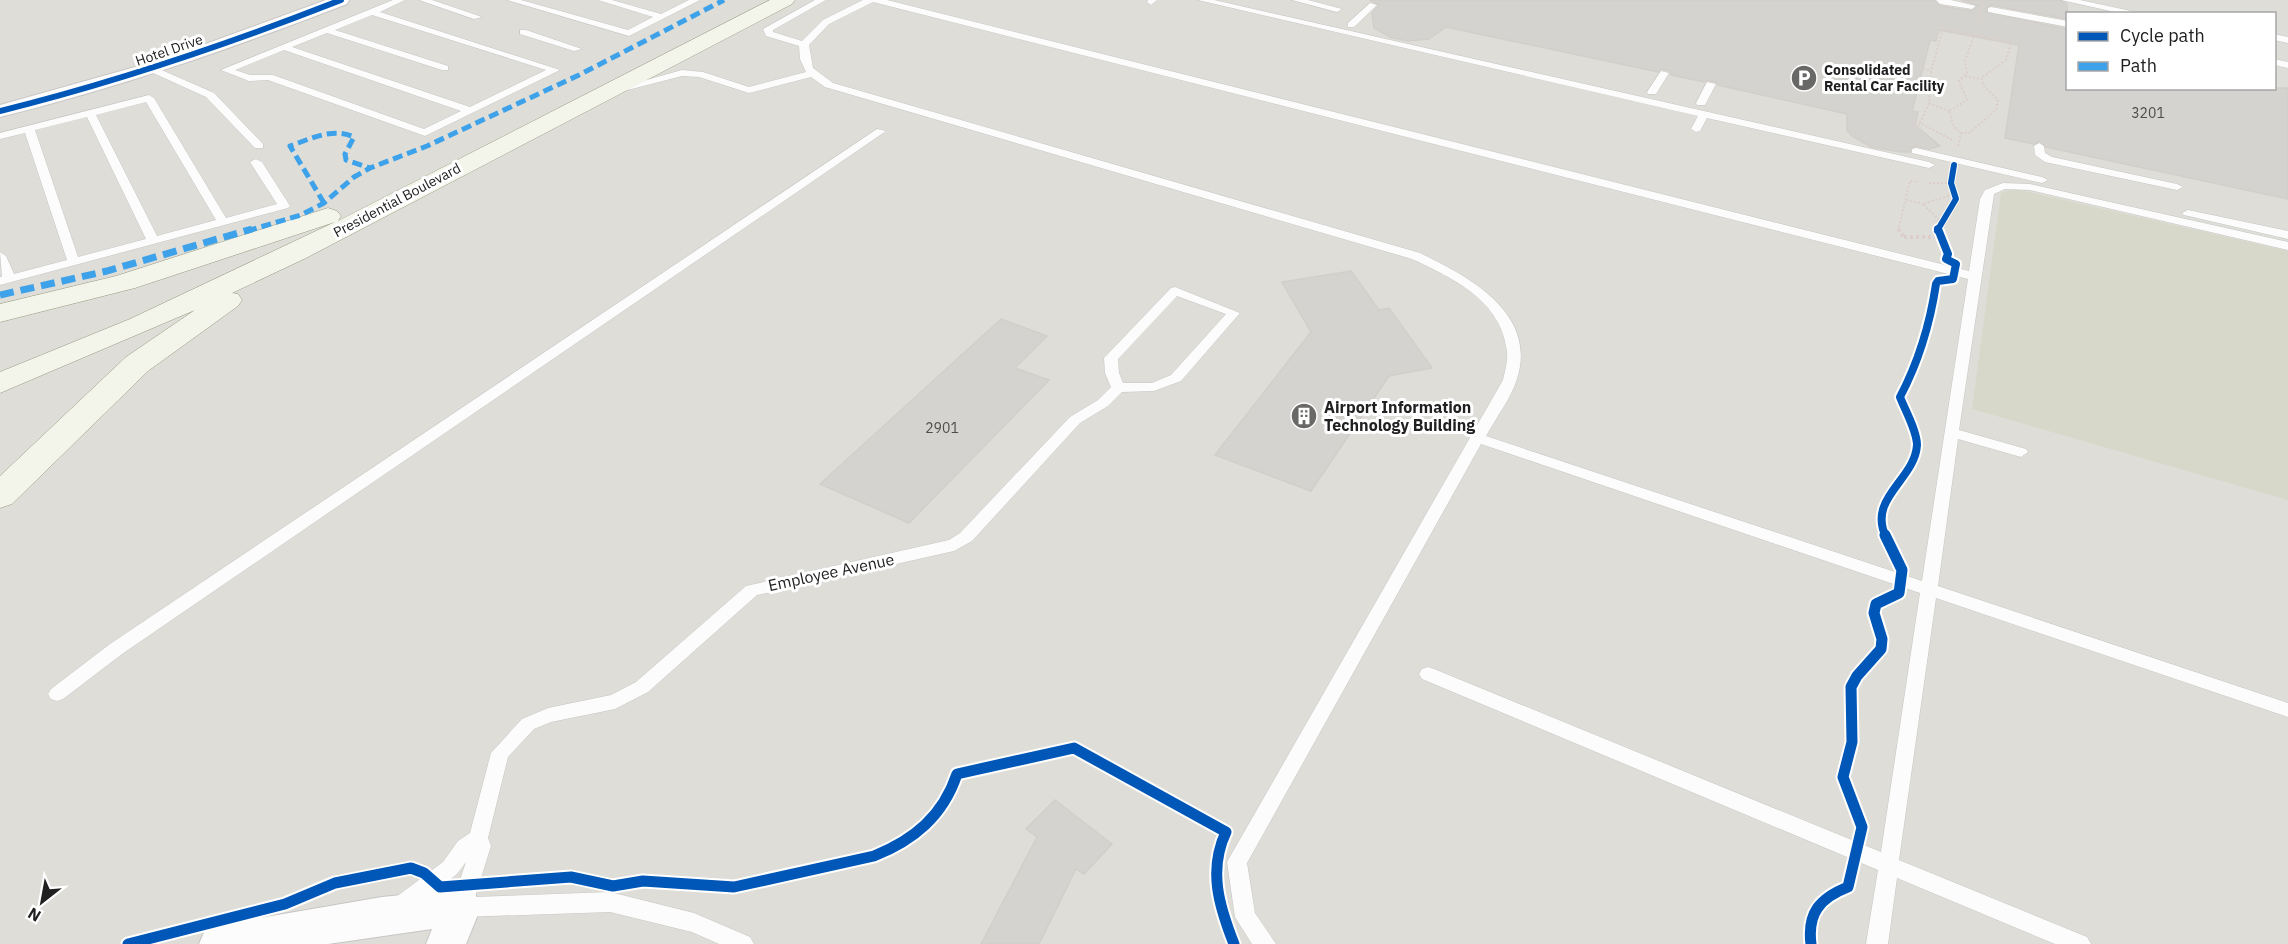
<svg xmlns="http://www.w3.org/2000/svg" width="2288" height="944" viewBox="0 0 2288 944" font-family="'IBM Plex Sans',sans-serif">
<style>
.airport{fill:#deddd7;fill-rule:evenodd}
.construction{fill:#d8d8ca}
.building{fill:#d5d3d0;stroke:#d2cfca;stroke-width:1.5}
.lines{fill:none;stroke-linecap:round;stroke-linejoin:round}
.lane-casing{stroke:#c7c6c5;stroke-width:1}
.street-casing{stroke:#c7c6c5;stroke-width:2}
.secondary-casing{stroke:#96997f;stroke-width:1}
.path-far1{stroke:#dcceca;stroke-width:2;stroke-dasharray:2 2;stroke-linecap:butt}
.path{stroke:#dcceca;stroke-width:4;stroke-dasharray:3 3;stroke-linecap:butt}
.lane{fill:#fcfcfc;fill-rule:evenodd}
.street{fill:#fcfcfc;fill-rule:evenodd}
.secondary{fill:#f3f5eb;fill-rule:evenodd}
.path-bridge{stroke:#dcceca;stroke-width:2;stroke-dasharray:2 2;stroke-linecap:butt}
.quiet-far1{stroke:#3da2ea;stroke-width:5;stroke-dasharray:10 5;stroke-linecap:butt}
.quiet{stroke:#3da2ea;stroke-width:7;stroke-dasharray:14 7;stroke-linecap:butt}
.cycleway-far2-casing{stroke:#fff;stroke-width:8}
.cycleway-far1-casing{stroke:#fff;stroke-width:12}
.cycleway-casing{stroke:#fff;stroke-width:15}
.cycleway-far2{stroke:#0057b8;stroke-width:6}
.cycleway-far1{stroke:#0057b8;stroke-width:8}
.cycleway{stroke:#0057b8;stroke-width:11}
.labels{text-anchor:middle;stroke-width:6;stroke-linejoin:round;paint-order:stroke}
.far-street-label{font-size:14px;fill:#202020;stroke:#fff}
.far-poi-label{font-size:14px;font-weight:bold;fill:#202020;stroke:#fff;text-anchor:start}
.number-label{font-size:14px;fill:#4d4d4c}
.poi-label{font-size:16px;font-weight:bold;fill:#202020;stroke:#fff;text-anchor:start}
.street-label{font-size:16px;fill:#202020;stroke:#fff}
</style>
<rect width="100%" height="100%" fill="#eeede9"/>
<path class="airport" d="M0,0H2288V944H0ZM2068,14H2274V88H2068Z"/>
<polygon class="construction" points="2015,189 2288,251 2288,500 1972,409 2001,193"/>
<g class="building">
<polygon points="1370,0 1934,0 1940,6 1972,11 1978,5 1961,0 2059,0 2067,4 2067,19 1991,5 1986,7 1986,12 2067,29 2067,88 2288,88 2288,199 2046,147 2040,141 2033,144 2005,138 2019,45 1939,30 1936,41 1930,40 1912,111 1918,112 1915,125 1940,146 1929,149 1915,146 1910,148 1910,152 1901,152 1871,147 1852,136 1847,130 1847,114 1718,85 1716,82 1707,80 1704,82 1671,75 1670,71 1662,69 1658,72 1446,27 1429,39 1407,41 1390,37 1374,28 1372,13 1379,5"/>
<polygon points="1351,271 1379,310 1389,308 1432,368 1389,376 1311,491 1215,455 1311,332 1282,282"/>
<polygon points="1001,319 1047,336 1015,368 1049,380 909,523 820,484"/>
<polygon points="1055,800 1112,844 1084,874 1076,869 1039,944 981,944 1037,837 1026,829"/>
</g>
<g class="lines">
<defs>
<g id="lane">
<path d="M393,0H405L380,12L560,70L425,136L268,80L249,81L221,70ZM372,15L546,70L470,107L292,47L327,33L442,70H448V66L335,30ZM284,50L461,111L424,129L273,75H250L235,70Z"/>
<polygon points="419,0 432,0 482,17 474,19"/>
<polygon points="507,0 521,0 628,30 653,17 598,0 612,0 661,14 689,0 700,0 629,36"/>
<path d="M815,0H826L773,30V32L802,41L823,20L863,0H887L1969,271L1980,199L1985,190L2003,183L2030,184L2288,242V250L2030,190L2005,189L1994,194L1959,430L2026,449L2028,452L2021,457L1958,439L1938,586L2288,703V717L1936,598L1899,860L2087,937L2091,944H2055L1897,878L1888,944H1866L1878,870L1422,679L1419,674L1422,669L1428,667L1434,669L1881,852L1920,593L1481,444L1247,863L1255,913L1276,944H1252L1235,917L1227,862L1503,380C1505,371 1508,361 1507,352C1502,301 1453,278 1412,259L825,87L811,77L749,93L699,77L682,76L620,92L615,89L682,70L703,72L749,87L806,72L800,59L799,46L766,36L763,29ZM873,2L1968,279L1922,581L1486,436C1496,418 1511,398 1517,379C1538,313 1469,277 1420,253L833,83L813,68L809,45L829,24Z"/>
<polygon points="1148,0 1157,0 1151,5 1147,2"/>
<polygon points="1198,0 1214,0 1929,162 1935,165 1929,168 1707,118 1700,131 1696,132 1691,129 1698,116"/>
<polygon points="1292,0 1308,0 1342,9 1337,12"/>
<polygon points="1936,0 1951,0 1976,6 1972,9 1940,4"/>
<polygon points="2061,0 2080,0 2145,14 2124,14"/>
<polygon points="1370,3 1377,5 1354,27 1348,27 1348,23"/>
<polygon points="1991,7 2068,21 2068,27 1988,12 1988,8"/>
<polygon points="520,30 526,30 582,49 574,51 520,34"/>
<polygon points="2274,34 2288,37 2288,43 2274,40"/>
<polygon points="2274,59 2288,62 2288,68 2274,65"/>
<polygon points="151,68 157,68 214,93 263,144 263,148 255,148 206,97 151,72"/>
<polygon points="1661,71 1669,73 1656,94 1648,94 1647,92"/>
<polygon points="1707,82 1716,84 1705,105 1697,105 1696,103"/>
<path d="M149,95L154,98L226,218L277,204L250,162L256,159L262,162L290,206L288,208L0,285V277H2L0,252L6,256L14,274L67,260L25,133L0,139V133ZM146,102L216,220L157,236L96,115ZM87,117L146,239L78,257L35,130Z"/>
<polygon points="877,129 886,131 122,654 63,699 57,701 51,699 48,694 51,689 110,644"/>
<polygon points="2039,143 2044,146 2045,153 2052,157 2177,184 2183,187 2177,190 2045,162 2035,155 2034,146"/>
<polygon points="1916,148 2042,177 2048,180 2042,183 1912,153 1912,149"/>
<polygon points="2188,210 2288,231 2288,239 2184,215 2182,213"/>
<path d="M1175,287L1240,313L1181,381L1154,391L1122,392L1108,406L1080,423L972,541L954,551L757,595L648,692L615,709L551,722L534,729L508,757L488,838L491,846L475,897L610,892L694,913L750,937L754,944H719L692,932L610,912L461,917L454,914L451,907L466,862L457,874L410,911L403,914L396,911L393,904L396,897L443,862L458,841L470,833L491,753L522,719L548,708L611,695L636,682L746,586L949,540L960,533L1070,417L1098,400L1111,387L1105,373L1104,358L1171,288ZM1177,296L1226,314L1171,375L1152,383H1123L1119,373L1118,359Z"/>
</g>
<g id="street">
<path d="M326,0H349L347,4C233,48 119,88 0,117V105L167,58Z"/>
<polygon points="461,889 475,894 481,907 466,944 426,944 432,929 328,944 199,944 205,930 219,925 382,897"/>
</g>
<polygon id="secondary" points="770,0 795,0 792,4 306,258 232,293 238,294 242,300 238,306 148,371 12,504 0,508 0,476 126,357 195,310 0,393 0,372 130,319 335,222 135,288 0,322 0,304 116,276 328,208 337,211 341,216 338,221"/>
</defs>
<use href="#lane" class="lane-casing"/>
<use href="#street" class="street-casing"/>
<use href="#secondary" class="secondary-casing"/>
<g class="path-far1">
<polyline points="1923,69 1931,71"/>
<polyline points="1965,76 1982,79"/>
<polyline points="1929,103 1949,111"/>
<polyline points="1911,121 1920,125"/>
<polyline points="1952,140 1920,123 1929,103 1931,71 1943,29 2011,43 2006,60 1981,78 1984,86 1998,100 1996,110 1969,133 1961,133"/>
<polyline points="1958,146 1961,133 1954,127 1949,111 1967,100 1959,81 1967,73 1965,61 1974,36"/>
<polyline points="1929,183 1951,183"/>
<polyline points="1906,200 1923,204"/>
<polyline points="1942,223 1923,204 1954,194"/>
<polyline points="1898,231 1910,181 1919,182"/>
</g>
<g class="path">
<polyline points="1898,229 1904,237"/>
<polyline points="1904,237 1940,237"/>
</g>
<use href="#lane" class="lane"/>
<use href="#street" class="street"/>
<use href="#secondary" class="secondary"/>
<polyline class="path-bridge" points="1982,23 1979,17 1983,0"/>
<g class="quiet-far1">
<path d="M324,203L290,146C310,139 333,127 354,137L345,154L346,160L370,168"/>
<polyline points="247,231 301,215 324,203 354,177 370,168 427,146 579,75 724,0"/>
</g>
<polyline class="quiet" points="0,295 107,271 252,229"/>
<defs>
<g id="cycleway-far2">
<path d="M0,111C117,82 229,44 341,0"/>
<polyline points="1937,231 1956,199 1951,183 1954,165"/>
</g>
<path id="cycleway-far1" d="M1886,537C1867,498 1915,480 1917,445C1917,431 1905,410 1900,397C1919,361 1930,324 1936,284L1938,281L1953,279L1956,264L1946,259L1948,254L1938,229"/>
<g id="cycleway">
<path d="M128,944L285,904L335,883L411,868L424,873L440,887L571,877L613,886L643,881L734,887L874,856C914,840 943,816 957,774L1074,748L1226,832C1208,870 1219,906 1234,944"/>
<path d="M1811,944C1807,913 1820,898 1848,887L1862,827L1843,777L1852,742L1851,687L1857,676L1881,649L1882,639L1874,613L1876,604L1899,593L1902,570L1885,535"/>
</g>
</defs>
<use href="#cycleway-far2" class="cycleway-far2-casing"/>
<use href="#cycleway-far1" class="cycleway-far1-casing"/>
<use href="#cycleway" class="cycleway-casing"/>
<use href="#cycleway-far2" class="cycleway-far2"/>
<use href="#cycleway-far1" class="cycleway-far1"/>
<use href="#cycleway" class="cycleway"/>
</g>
<defs>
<symbol id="parking-disc" viewBox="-11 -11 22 22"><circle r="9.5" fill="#686866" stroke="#fff"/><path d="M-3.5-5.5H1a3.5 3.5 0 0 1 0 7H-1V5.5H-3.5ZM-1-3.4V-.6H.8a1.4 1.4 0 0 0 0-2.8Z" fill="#fff"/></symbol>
<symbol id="building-disc" viewBox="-11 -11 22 22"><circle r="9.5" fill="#686866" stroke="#fff"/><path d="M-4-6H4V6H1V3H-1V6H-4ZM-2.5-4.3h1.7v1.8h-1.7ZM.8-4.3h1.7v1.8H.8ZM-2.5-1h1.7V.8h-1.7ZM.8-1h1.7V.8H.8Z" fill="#fff"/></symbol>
</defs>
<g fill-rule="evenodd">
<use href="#parking-disc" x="1789" y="63" width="30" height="30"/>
<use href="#building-disc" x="1289" y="401" width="30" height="30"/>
</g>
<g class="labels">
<g class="far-street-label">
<text transform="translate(169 50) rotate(-19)" y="5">Hotel Drive</text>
<text transform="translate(397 200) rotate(-28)" y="5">Presidential Boulevard</text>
</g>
<g class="far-poi-label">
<text x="1824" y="75">Consolidated<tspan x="1824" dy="16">Rental Car Facility</tspan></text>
</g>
<g class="number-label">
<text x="2148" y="118">3201</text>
<text x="942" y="433">2901</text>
</g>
<g class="poi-label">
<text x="1324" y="413">Airport Information<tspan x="1324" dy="18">Technology Building</tspan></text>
</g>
<g class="street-label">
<text transform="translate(831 572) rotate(-12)" y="6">Employee Avenue</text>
</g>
</g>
<rect x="2066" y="12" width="210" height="78" fill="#ffffff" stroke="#a6a6a6" stroke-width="1.5"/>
<rect x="2078" y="32" width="30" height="9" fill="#0057b8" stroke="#a6a6a6" stroke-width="1.5"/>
<text x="2120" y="42" font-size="18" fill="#202020">Cycle path</text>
<rect x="2078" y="62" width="30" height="9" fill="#3da2ea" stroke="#a6a6a6" stroke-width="1.5"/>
<text x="2120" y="72" font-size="18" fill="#202020">Path</text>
<g transform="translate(42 902) rotate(211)" stroke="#ffffff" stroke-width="4.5" paint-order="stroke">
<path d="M0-4.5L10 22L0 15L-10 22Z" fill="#202020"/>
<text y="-9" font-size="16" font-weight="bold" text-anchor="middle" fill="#202020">N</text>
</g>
</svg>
